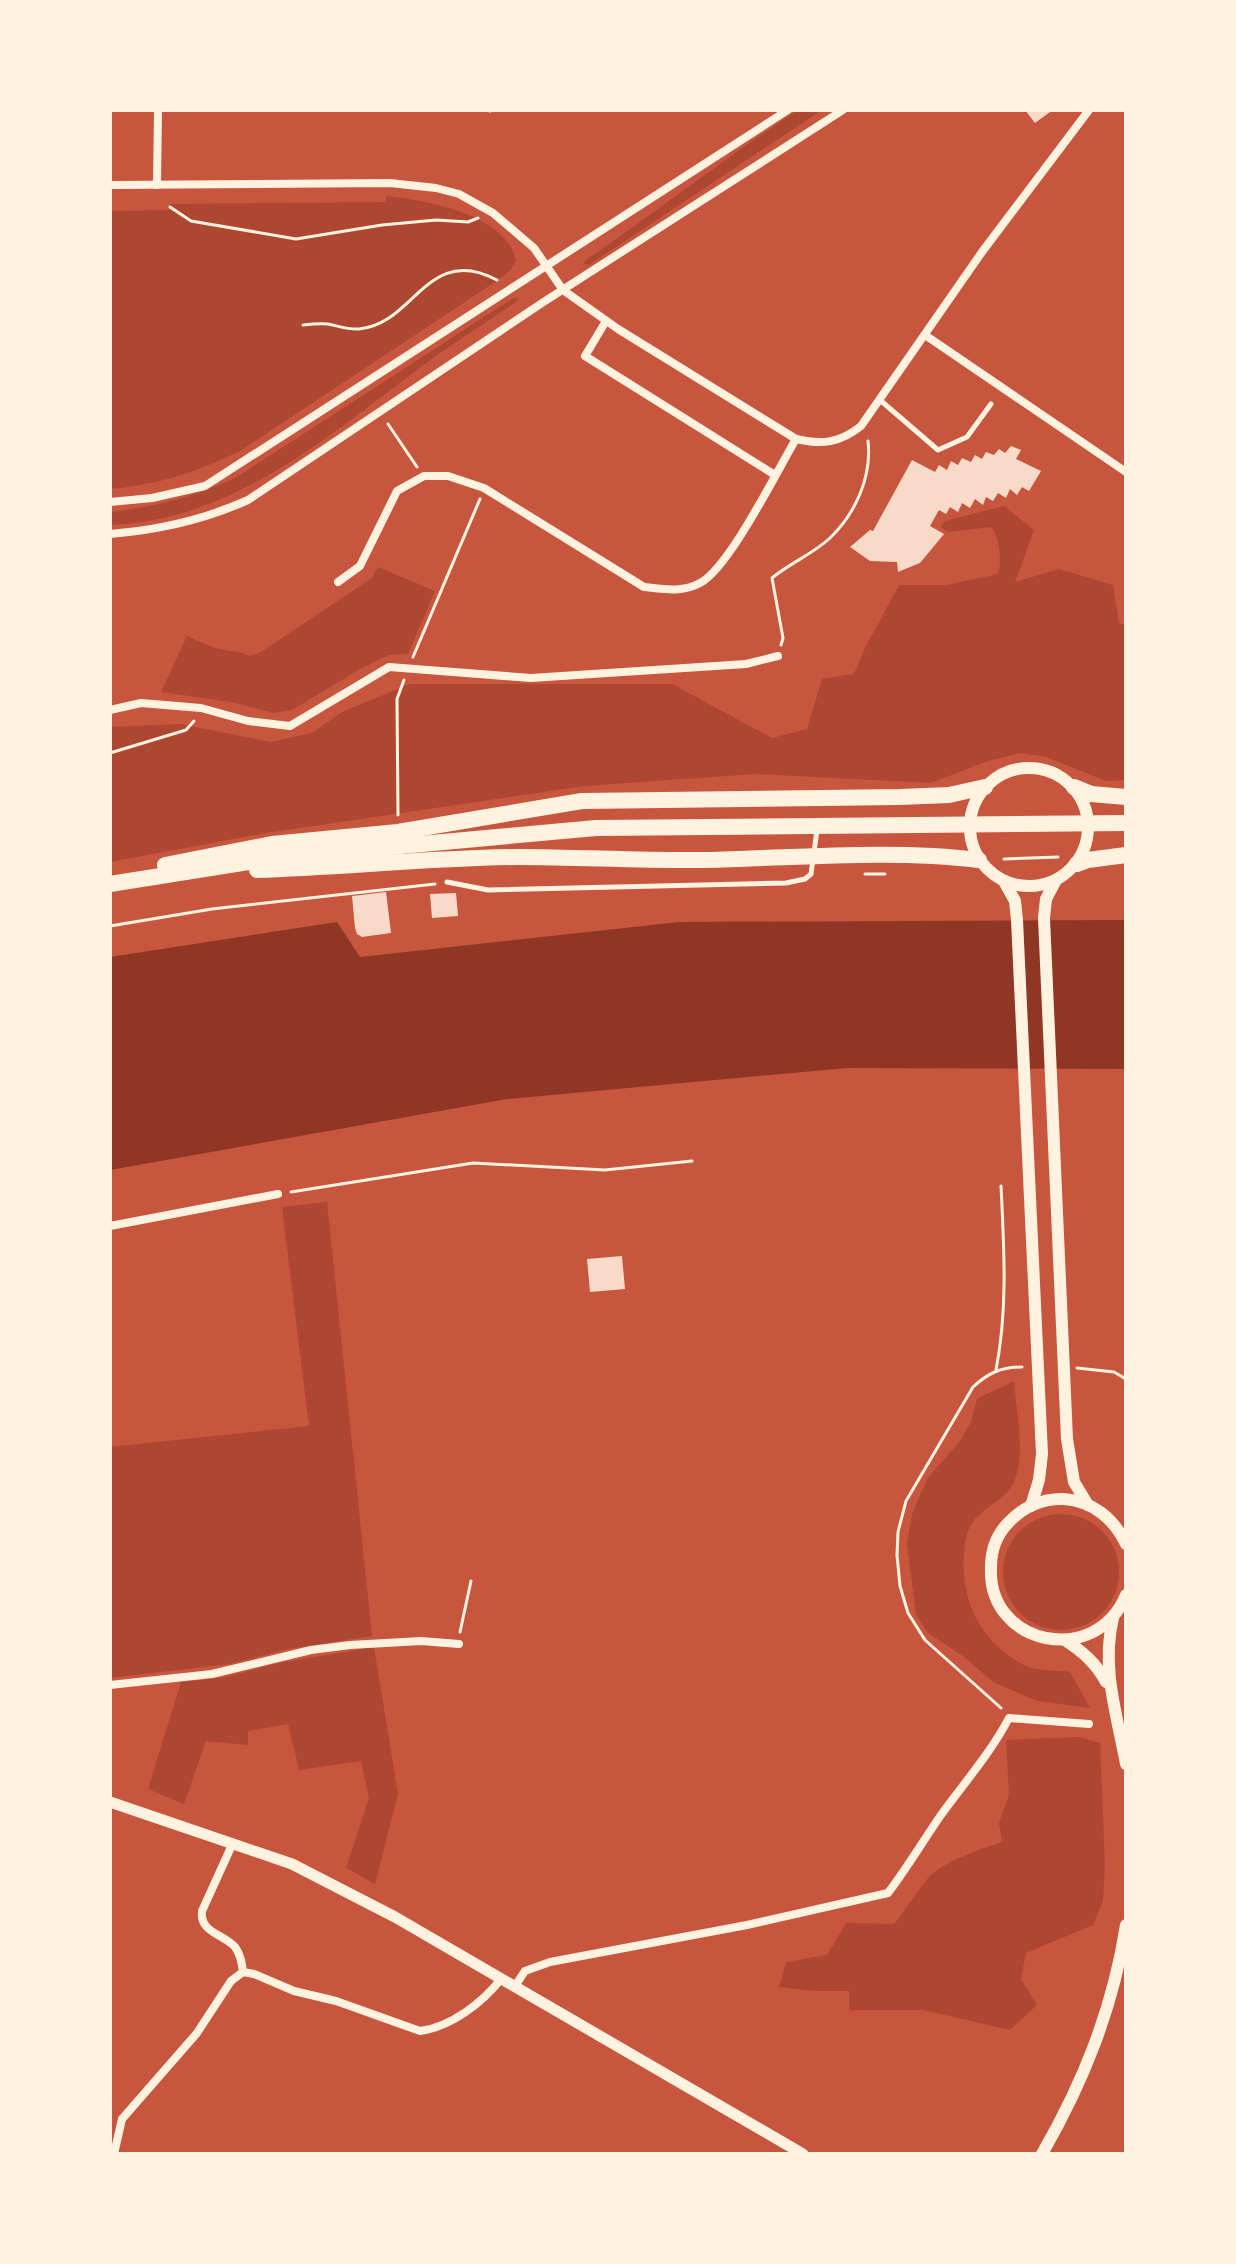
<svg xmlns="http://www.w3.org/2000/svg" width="1236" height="2264" viewBox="0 0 1236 2264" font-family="Signika,sans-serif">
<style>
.green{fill:#ae4732}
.water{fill:#8f3625}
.building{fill:#f7dbc8}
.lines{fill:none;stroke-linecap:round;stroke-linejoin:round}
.path{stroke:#fff3e0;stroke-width:3}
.service{stroke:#fff3e0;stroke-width:5}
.minor{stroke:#fff3e0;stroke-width:8}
.tertiary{stroke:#fff3e0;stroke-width:11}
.secondary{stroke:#fff3e0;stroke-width:12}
.trunk{stroke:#fff3e0;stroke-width:16}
</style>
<rect width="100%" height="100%" fill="#c8553d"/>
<g class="green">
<path d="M798,110H822L589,265L584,264L586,260C658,211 726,157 798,110Z"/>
<path d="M386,196C425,200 507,214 516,261L510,271L489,286L240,451C197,472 157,485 110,489V211L171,210V204L385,202Z"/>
<path d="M515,297L519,299L516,302C491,319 465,336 440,353C339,426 241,520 110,525V512C155,507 194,497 235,478Z"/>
<path d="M1004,506L1034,530L1015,582L1059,569L1113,585L1119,623L1126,626V780L1106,781L1046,757L1020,753L988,761L931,783L755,774L584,786L266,833L110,862V727L180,724L271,742L312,733L342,712L410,684H672L772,738L807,729L822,679L854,674L865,648L899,585H947L998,574C1002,562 1000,537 991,527L947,532L941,527L945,521Z"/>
<path d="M378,567L435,591L408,654L389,655L357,671L292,710L274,713L231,702L161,692L187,636C199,641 211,648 225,650C235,652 240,651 250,656L261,652L372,578Z"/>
<polygon points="327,1202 372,1636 288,1649 229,1664 110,1678 110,1447 309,1426 282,1207"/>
<path d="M1014,1381C1016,1413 1027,1453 1013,1484C1004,1501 983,1507 973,1522C966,1531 964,1545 964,1557C961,1602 981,1641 1022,1664C1034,1671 1055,1670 1070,1672L1090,1708L1037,1701L993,1682L963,1656L928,1633L916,1615L907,1544L912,1514L927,1479L960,1441L971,1422L977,1399Z"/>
<circle cx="1061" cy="1572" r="58"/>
<polygon points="374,1647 398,1794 375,1884 346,1868 369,1798 361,1761 299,1770 288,1724 248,1731 248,1745 206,1741 184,1804 148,1789 181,1682 226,1677 279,1663"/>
<path d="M1079,1737L1100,1743L1105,1865L1103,1901L1093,1925L1026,1953L1021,1979L1037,2005L1010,2030L923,2010H849V1991H813L779,1987L786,1962L827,1955L846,1923L894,1924C906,1909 916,1893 928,1878C940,1863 983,1848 1002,1842L999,1823L1009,1795L1006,1740Z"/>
</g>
<polygon class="water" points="1126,920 1126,1069 847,1068 507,1099 110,1170 110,957 337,922 360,957 679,922"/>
<g class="building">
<polygon points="1025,110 1049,110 1050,112 1035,123"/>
<polygon points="1011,446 1021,450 1016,459 1041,471 1029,491 1022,487 1017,495 1010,489 1006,498 998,493 993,501 986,497 983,505 975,499 970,508 962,503 958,512 950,507 946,514 939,510 930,526 944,534 920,563 898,572 897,562 870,561 850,547 870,530 873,531 912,460 935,472 939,465 947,470 951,461 958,465 962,458 971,462 975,455 982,459 986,452 994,455 999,449 1005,453"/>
<polygon points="386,892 391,933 362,937 357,934 355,928 352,896"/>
<polygon points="456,893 458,916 432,918 430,894"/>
<polygon points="622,1256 625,1289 590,1292 587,1259"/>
</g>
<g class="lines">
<g class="path">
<polyline points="487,110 490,111"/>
<polyline points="170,207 191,221 296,239 382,225 436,220 468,222 478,218"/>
<path d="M303,325C311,324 320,323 328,324C338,326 350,330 359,329C414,325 427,243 497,280"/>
<polyline points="388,424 417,467"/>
<path d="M781,645L783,638L772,578C790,563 813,554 830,538C856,513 872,476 868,441"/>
<polyline points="413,657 480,499"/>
<polyline points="110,753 186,730 194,721"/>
<polyline points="398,815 397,699 404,680"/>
<polyline points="1004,859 1058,857"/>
<polyline points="865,874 885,874"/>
<polyline points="110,926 212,909 435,884"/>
<polyline points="291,1192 473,1163 605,1170 692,1161"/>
<polyline points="1077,1368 1114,1372 1126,1379"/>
<path d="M996,1370C1008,1309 1004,1248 1001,1186"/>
<polyline points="460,1632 471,1581"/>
<path d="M1001,1708L925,1640L908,1613L900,1586L897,1555L898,1532L906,1501L973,1387C988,1373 1001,1367 1022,1367"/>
</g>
<g class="service">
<polyline points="880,400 938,450 967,437 991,404"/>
<polyline points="447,882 488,890 786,883 805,879 811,874 817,830"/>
</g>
<g class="minor">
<path d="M110,185L390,183L436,188L459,194L493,213L534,248L563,290L618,329L796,439C822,445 840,443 861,426L982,252L1089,110"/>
<polyline points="157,185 158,110"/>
<polyline points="606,321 585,356 775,475"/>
<polyline points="925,335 1126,472"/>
<polyline points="110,502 152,498 205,486 788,110"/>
<path d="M110,534C159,530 204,520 248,500L542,303L843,110"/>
<path d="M338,582L360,566L397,491L424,476H448L484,488L644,587C663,589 682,593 700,583C729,568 777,471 796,439"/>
<polyline points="110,710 141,703 201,708 248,721 290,726 389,667 531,678 746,664 778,656"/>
<polyline points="110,1226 278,1194"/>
<polyline points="110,1685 212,1674 311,1650 350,1645 421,1641 459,1644"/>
<path d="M232,1845L202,1911C199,1932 223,1934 235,1947C241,1955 242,1964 243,1972"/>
<path d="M515,1986L525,1971L550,1962L747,1925L888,1893C907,1868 923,1841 941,1815C964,1783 990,1754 1009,1718L1089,1724"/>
<path d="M114,2154L122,2119L197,2033L231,1981L243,1972L254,1974L294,1991L336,2001L420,2031C451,2027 482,2003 501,1979"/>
</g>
<polyline class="tertiary" points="110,1802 292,1864 395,1917 803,2154"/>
<g class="secondary">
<circle cx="1029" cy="827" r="59"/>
<polyline points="1056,880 1046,899 1044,918 1067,1439 1074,1482 1088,1505"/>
<polyline points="1004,881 1015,901 1017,920 1042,1454 1039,1480 1031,1506"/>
<path d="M1126,1544C1114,1519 1093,1501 1064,1499C1043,1498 1023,1507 1009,1522C997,1534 991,1550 991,1567C987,1646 1096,1668 1126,1595"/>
<path d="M1113,1618C1101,1669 1117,1714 1126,1764"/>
<path d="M1065,1640C1083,1652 1096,1663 1106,1682"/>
<path d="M1042,2154C1084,2081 1113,2008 1126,1925"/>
</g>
<g class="trunk">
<polyline points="1074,787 1091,794 1126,797"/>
<polyline points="1077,864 1088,860 1126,855"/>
<polyline points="165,865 272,844 398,832 582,801 900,797 949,795 985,787"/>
<path d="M257,870C344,867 431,858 518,857C580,857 643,861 706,860C794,858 891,849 979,860"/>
<polyline points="110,884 280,857 596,828 1126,823"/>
</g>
</g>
<rect width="1236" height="2264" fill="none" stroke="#fff3e0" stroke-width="224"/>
</svg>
